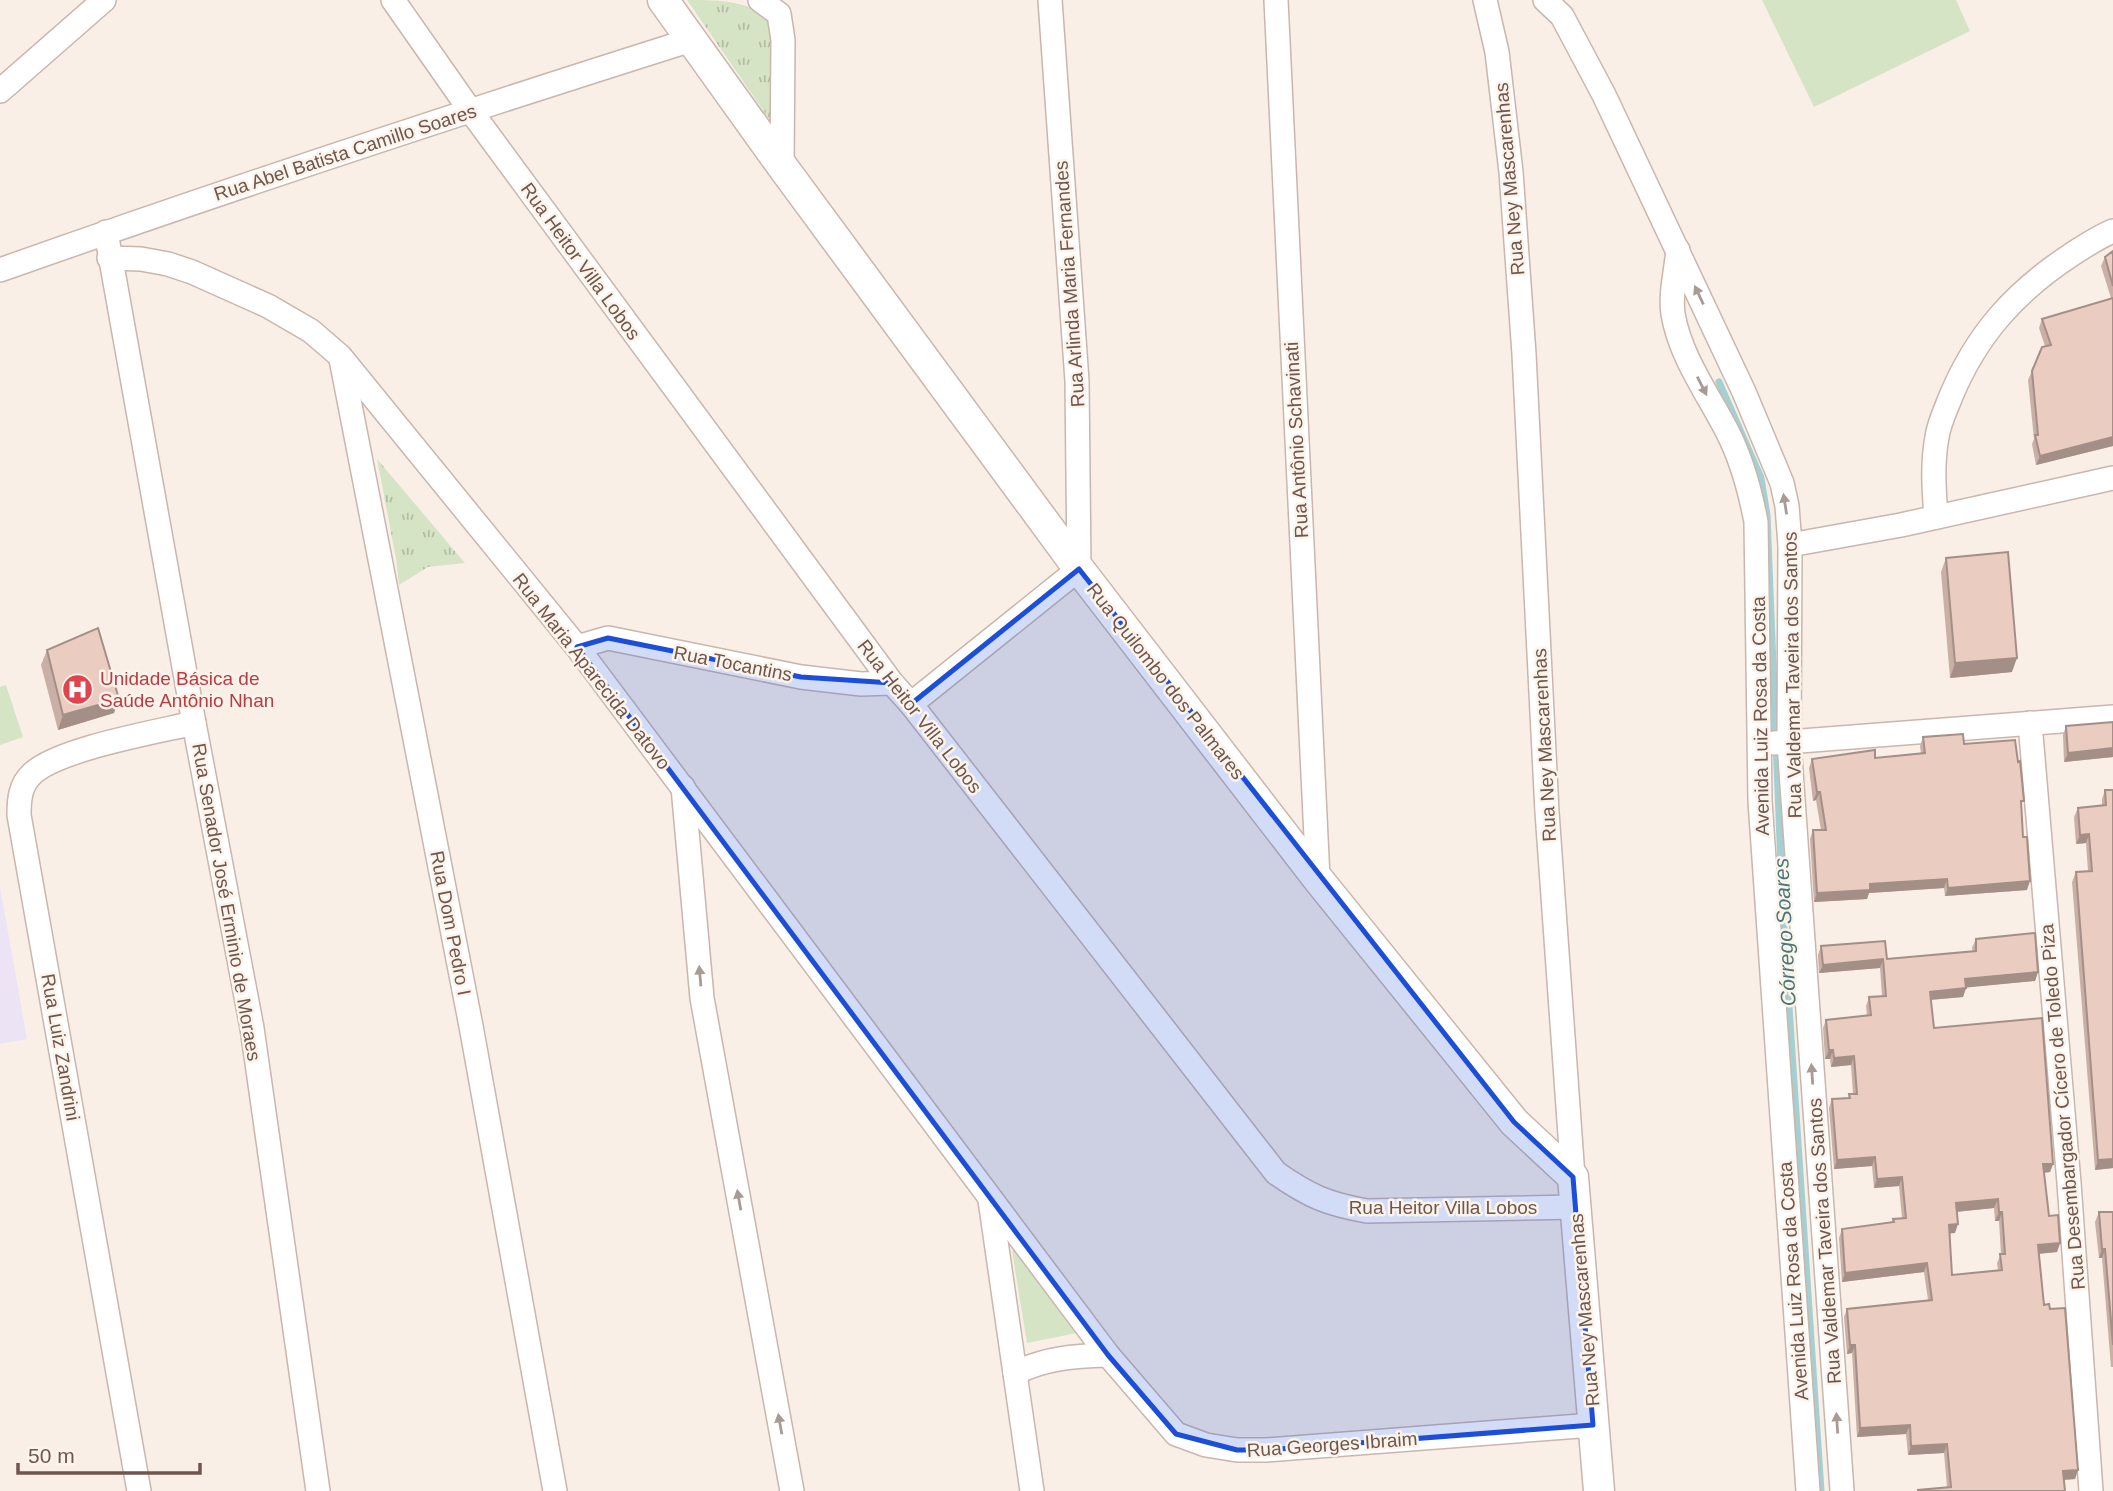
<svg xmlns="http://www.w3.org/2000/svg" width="2113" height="1491" viewBox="0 0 2113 1491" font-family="Arial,sans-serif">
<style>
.education{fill:#ece3f5}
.grass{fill:#d6e4c6}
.park{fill:url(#park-tufts)}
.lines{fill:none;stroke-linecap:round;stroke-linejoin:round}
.stream{stroke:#a5cfd0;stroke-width:7}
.minor-casing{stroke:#c9b6ad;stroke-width:26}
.tertiary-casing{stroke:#c9b6ad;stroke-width:33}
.minor{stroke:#fff;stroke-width:23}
.tertiary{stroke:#fff;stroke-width:30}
.wall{fill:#caafa6;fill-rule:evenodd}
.shaded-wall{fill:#a48f87}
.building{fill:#ebccc1;stroke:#a48f87;stroke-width:2;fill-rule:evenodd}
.oneway{fill:#a99a95}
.marked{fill:#1d4ed8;fill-opacity:0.2;stroke:#1d4ed8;stroke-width:5;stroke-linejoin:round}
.labels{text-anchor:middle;stroke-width:5;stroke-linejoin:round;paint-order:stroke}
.street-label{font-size:19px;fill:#6f564e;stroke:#fcf4eb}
.health-label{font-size:19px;fill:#be3a42;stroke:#fcf4eb;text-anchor:start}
.water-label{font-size:21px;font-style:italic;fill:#477778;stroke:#fcf4eb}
</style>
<defs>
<pattern id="park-tufts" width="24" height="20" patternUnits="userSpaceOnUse" patternTransform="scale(1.75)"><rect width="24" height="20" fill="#d6e4c6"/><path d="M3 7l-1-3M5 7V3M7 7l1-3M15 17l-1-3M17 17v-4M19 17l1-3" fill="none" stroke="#b2bca3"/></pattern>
</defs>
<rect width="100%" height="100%" fill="#f9efe6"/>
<polygon class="education" points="0,887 27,1039 0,1044"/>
<g class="grass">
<polygon points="1762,0 1956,0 1970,31 1814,107"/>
<polygon points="6,685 23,737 0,745 0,687"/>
<polygon points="1017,1248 1077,1333 1027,1343 1012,1251"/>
</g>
<g class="park">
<path d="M687,0C719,0 745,0 771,19L776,129Z"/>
<polygon points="377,459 465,563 428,567 399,585 396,559"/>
</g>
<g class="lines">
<polyline class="stream" points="1719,382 1761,478 1767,515 1783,916 1821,1491"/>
<defs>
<g id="minor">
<path d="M393,0L470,110L892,683L911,704L1276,1173C1309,1196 1327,1204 1367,1211L1576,1207"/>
<polyline points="760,0 779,14 783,40 782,166"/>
<polyline points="1276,0 1318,879"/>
<polyline points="1485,0 1497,52 1511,172 1524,354 1547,812 1573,1177"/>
<polyline points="1545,0 1562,16 1604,95 1744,392 1782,483 1787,506 1790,545 1789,743 1842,1491"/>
<polyline points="0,91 104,0"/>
<polyline points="106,232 194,723 252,1028 318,1491"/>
<path d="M1678,250C1676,271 1670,294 1673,314C1680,356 1708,394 1727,431C1742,460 1750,490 1756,522L1760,801L1808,1491"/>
<polyline points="109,258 141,259 168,264 192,272 268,306 311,331 340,356 577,647 1108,1355 1176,1434 1206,1445 1237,1450 1266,1450 1593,1425"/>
<path d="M0,270C229,189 460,113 691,40"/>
<polyline points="341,359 471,1026 555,1491"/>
<path d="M1936,517C1934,490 1932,464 1937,437C1939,423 1946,409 1951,396C1977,334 2015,292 2071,255C2085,246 2098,237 2113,231"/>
<polyline points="1790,545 1901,525 2113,478"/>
<polyline points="577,647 608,638 801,677 861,684 892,683"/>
<polyline points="911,704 1079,569 1077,381 1050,0"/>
<polyline points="2030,723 2069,1183 2091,1491"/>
<polyline points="1774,743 2113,717"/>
<polyline points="683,787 702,998 792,1491"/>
<polyline points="990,1200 1032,1491"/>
<path d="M1015,1373C1046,1358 1074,1356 1108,1355"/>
<path d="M139,1491L19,815C19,800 20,785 32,774C58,749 156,732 194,723"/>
</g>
<polyline id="tertiary" points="663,0 782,166 1079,569 1318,879 1514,1122 1573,1177 1599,1491"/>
</defs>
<use href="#minor" class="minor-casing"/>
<use href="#tertiary" class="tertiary-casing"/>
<use href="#minor" class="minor"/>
<use href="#tertiary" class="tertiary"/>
</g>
<g class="wall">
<polygon points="2113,251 2113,446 2036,465 2032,444 2034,439 2028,380 2032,371 2045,346 2039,328 2042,319 2111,298 2101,266 2105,257"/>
<polygon points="1946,558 2012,672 1950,678 1941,572"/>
<polygon points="47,650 114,713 58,730 41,665"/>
<polygon points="2113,722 2113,757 2064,762 2063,735 2066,726"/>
<polygon points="1923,737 1964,744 2021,808 2027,890 1945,896 1944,888 1869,893 1867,899 1814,902 1810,839 1813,830 1821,830 1816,800 1813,801 1809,768 1812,759 1875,758 1921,753 1920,746"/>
<polygon points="2105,790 2113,790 2113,1168 2095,1170 2072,882 2076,872 2088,871 2086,843 2076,844 2074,817 2078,808 2102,805 2102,799"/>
<path d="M1976,939L2038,972L2035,981L1966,987L1963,997L1931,1000L1934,1028L2053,1164L2050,1172L2044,1173L2049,1216L2060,1243L2057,1252L2039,1254L2044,1305L2078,1470L2075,1479L2064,1480L2065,1491H1917L1918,1490L1947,1487L1944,1453L1908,1455L1906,1434L1857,1437L1852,1353L1847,1354L1844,1317L1847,1309L1928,1300L1924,1272L1842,1282L1839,1238L1842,1229L1892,1222L1893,1219L1902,1218L1899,1186L1874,1188L1872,1166L1834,1169L1829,1108L1832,1099L1848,1098L1849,1094H1853L1851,1065L1831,1067L1830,1059H1825L1823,1028L1826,1020L1867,1016L1866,1006L1869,997L1882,996L1880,968L1819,973L1818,955L1821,946L1887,959L1973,952L1972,948ZM1994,1208L1995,1221H1999L2001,1254L1997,1263L1998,1270L1952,1275L1950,1233H1955L1957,1212Z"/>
<polygon points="2099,1212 2113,1212 2113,1367 2111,1367 2102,1258 2099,1258 2095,1222"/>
</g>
<g class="shaded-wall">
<polygon points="2113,437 2113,446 2036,465 2040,456"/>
<polygon points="2017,658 2012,672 1950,678 1955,663"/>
<polygon points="119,699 114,713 58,730 63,715"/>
<polygon points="2113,748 2113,757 2064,762 2068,753"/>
<polygon points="1817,792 1820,792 1816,800 1813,801"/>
<polygon points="2089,834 2086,843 2076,844 2080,835"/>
<polygon points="1947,879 1944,888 1869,893 1867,899 1814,902 1817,893 1870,884"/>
<polygon points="2030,881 2027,890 1945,896 1948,888"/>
<polygon points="1883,959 1880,968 1819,973 1823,965"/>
<polygon points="2038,972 2035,981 1962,988 1965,979"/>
<polygon points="1966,988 1963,997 1927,1000 1930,992"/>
<polygon points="1829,1050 1833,1050 1830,1059 1825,1059"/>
<polygon points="1854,1056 1851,1065 1831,1067 1834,1058"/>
<polygon points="1875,1157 1872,1166 1834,1169 1837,1160"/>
<polygon points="2113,1159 2113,1168 2095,1170 2098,1160"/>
<polygon points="2043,1164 2053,1164 2050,1172 2040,1173"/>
<polygon points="1902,1177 1899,1186 1874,1188 1877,1179"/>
<polygon points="1998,1199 1994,1208 1953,1212 1956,1203"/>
<polygon points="1999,1212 2002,1212 1999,1221 1995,1221"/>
<polygon points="1958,1224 1955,1233 1946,1234 1949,1225"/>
<polygon points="2060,1243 2057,1252 2035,1254 2038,1245"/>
<polygon points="2102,1249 2105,1249 2102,1258 2099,1258"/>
<polygon points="1927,1263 1924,1272 1842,1282 1845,1273"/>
<polygon points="1850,1345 1855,1345 1852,1353 1847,1354"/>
<polygon points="1910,1425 1906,1434 1857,1437 1860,1428"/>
<polygon points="1947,1444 1944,1453 1908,1455 1911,1446"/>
<polygon points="2078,1470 2075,1479 2060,1480 2063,1471"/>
</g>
<g class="building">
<polygon points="2113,251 2113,286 2105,257"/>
<polygon points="2113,298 2113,437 2040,456 2035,435 2038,435 2032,371 2042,347 2051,345 2042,319"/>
<polygon points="2008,552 2017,658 1955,663 1946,558"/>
<polygon points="98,628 119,699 63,715 47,650"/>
<polygon points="2113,722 2113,748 2068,753 2066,726"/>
<polygon points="1963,734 1964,744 2015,740 2018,762 2020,761 2024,801 2021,801 2023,837 2027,837 2030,881 1948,888 1947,879 1870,884 1870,890 1817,893 1813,830 1826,830 1820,792 1817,792 1812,759 1875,750 1875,758 1925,753 1923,737"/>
<polygon points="2105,790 2113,790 2113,1159 2098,1160 2076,872 2092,871 2089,834 2080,835 2078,808 2106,805"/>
<path d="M2035,933L2038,972L1965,979L1966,988L1930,992L1934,1028L2042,1018L2053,1164H2043L2049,1216L2058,1215L2060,1243L2038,1245L2044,1305L2049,1304L2050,1309L2065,1308L2078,1470L2063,1471L2065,1491H1918V1490L1951,1487L1947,1444L1911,1446L1910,1425L1860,1428L1855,1345H1850L1847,1309L1932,1300L1927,1263L1845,1273L1842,1229L1894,1222L1893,1219L1906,1218L1902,1177L1877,1179L1875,1157L1837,1160L1832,1099L1850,1098L1849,1094H1857L1854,1056L1834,1058L1833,1050H1829L1826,1020L1871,1015L1869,997L1886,996L1883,959L1823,965L1821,946L1885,941L1887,959L1976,951V939ZM1998,1199L1999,1212H2002L2005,1254H2000L2002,1270L1952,1275L1949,1225L1958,1224L1956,1203Z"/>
<polygon points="2099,1212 2113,1212 2113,1345 2105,1249 2102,1249"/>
</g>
<defs><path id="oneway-solid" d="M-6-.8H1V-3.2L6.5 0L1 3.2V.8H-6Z" transform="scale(1.75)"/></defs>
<g class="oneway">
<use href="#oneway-solid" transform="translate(1699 295) rotate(-115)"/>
<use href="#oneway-solid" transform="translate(1702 386) rotate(63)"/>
<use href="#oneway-solid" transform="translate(1785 504) rotate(-99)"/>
<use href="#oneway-solid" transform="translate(700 976) rotate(-95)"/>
<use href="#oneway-solid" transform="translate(1812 1074) rotate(-94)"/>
<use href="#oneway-solid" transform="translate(739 1200) rotate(-100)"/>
<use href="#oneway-solid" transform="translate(1837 1423) rotate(-94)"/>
<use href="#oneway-solid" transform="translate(780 1424) rotate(-100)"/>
</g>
<path class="marked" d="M1079,569L1514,1122L1573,1177L1593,1425L1266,1450H1237L1176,1434L1108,1355L577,647L608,638L801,677L892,683L911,704Z"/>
<defs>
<symbol id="hospital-disc" viewBox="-11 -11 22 22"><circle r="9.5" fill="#e0444e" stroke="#fcf4eb"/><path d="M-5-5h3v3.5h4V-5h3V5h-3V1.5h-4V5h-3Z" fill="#fff"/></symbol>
</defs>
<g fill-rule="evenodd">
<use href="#hospital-disc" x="60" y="672" width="35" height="35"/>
</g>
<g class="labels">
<g class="street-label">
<text transform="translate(345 152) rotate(-18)" y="7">Rua Abel Batista Camillo Soares</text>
<text transform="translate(1509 179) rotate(-95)" y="7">Rua Ney Mascarenhas</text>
<text transform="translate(581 261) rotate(54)" y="7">Rua Heitor Villa Lobos</text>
<text transform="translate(1069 284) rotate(-94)" y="7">Rua Arlinda Maria Fernandes</text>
<text transform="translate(1296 440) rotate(-93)" y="7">Rua Antônio Schavinati</text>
<text transform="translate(733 663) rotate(11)" y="7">Rua Tocantins</text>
<text transform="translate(592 671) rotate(52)" y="7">Rua Maria Aparecida Datovo</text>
<text transform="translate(1792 675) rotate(-91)" y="7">Rua Valdemar Taveira dos Santos</text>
<text transform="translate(1166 681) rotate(52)" y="7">Rua Quilombo dos Palmares</text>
<text transform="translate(920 716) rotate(52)" y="7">Rua Heitor Villa Lobos</text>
<text transform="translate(1760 716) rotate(-91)" y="7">Avenida Luiz Rosa da Costa</text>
<text transform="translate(1544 745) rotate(-93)" y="7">Rua Ney Mascarenhas</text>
<text transform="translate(227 902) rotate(80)" y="7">Rua Senador José Erminio de Moraes</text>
<text transform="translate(451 923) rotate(79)" y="7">Rua Dom Pedro I</text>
<text transform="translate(61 1047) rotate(80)" y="7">Rua Luiz Zandrini</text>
<text transform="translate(2062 1107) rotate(-95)" y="7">Rua Desembargador Cícero de Toledo Piza</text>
<text x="1443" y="1214">Rua Heitor Villa Lobos</text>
<text transform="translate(1824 1241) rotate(-94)" y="7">Rua Valdemar Taveira dos Santos</text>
<text transform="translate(1793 1281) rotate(-94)" y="7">Avenida Luiz Rosa da Costa</text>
<text transform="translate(1584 1310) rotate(-95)" y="7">Rua Ney Mascarenhas</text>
<text transform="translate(1332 1444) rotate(-4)" y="7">Rua Georges Ibraim</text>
</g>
<g class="health-label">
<text x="100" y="685">Unidade Básica de<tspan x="100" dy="22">Saúde Antônio Nhan</tspan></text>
</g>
<g class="water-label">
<text transform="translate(1785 932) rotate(-93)" y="7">Córrego Soares</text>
</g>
</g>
<path d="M18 1463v10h182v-10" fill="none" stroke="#6f564e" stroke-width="3.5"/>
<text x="28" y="1463" font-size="21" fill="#6f564e" stroke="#fcf4eb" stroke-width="5" paint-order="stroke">50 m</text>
</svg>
